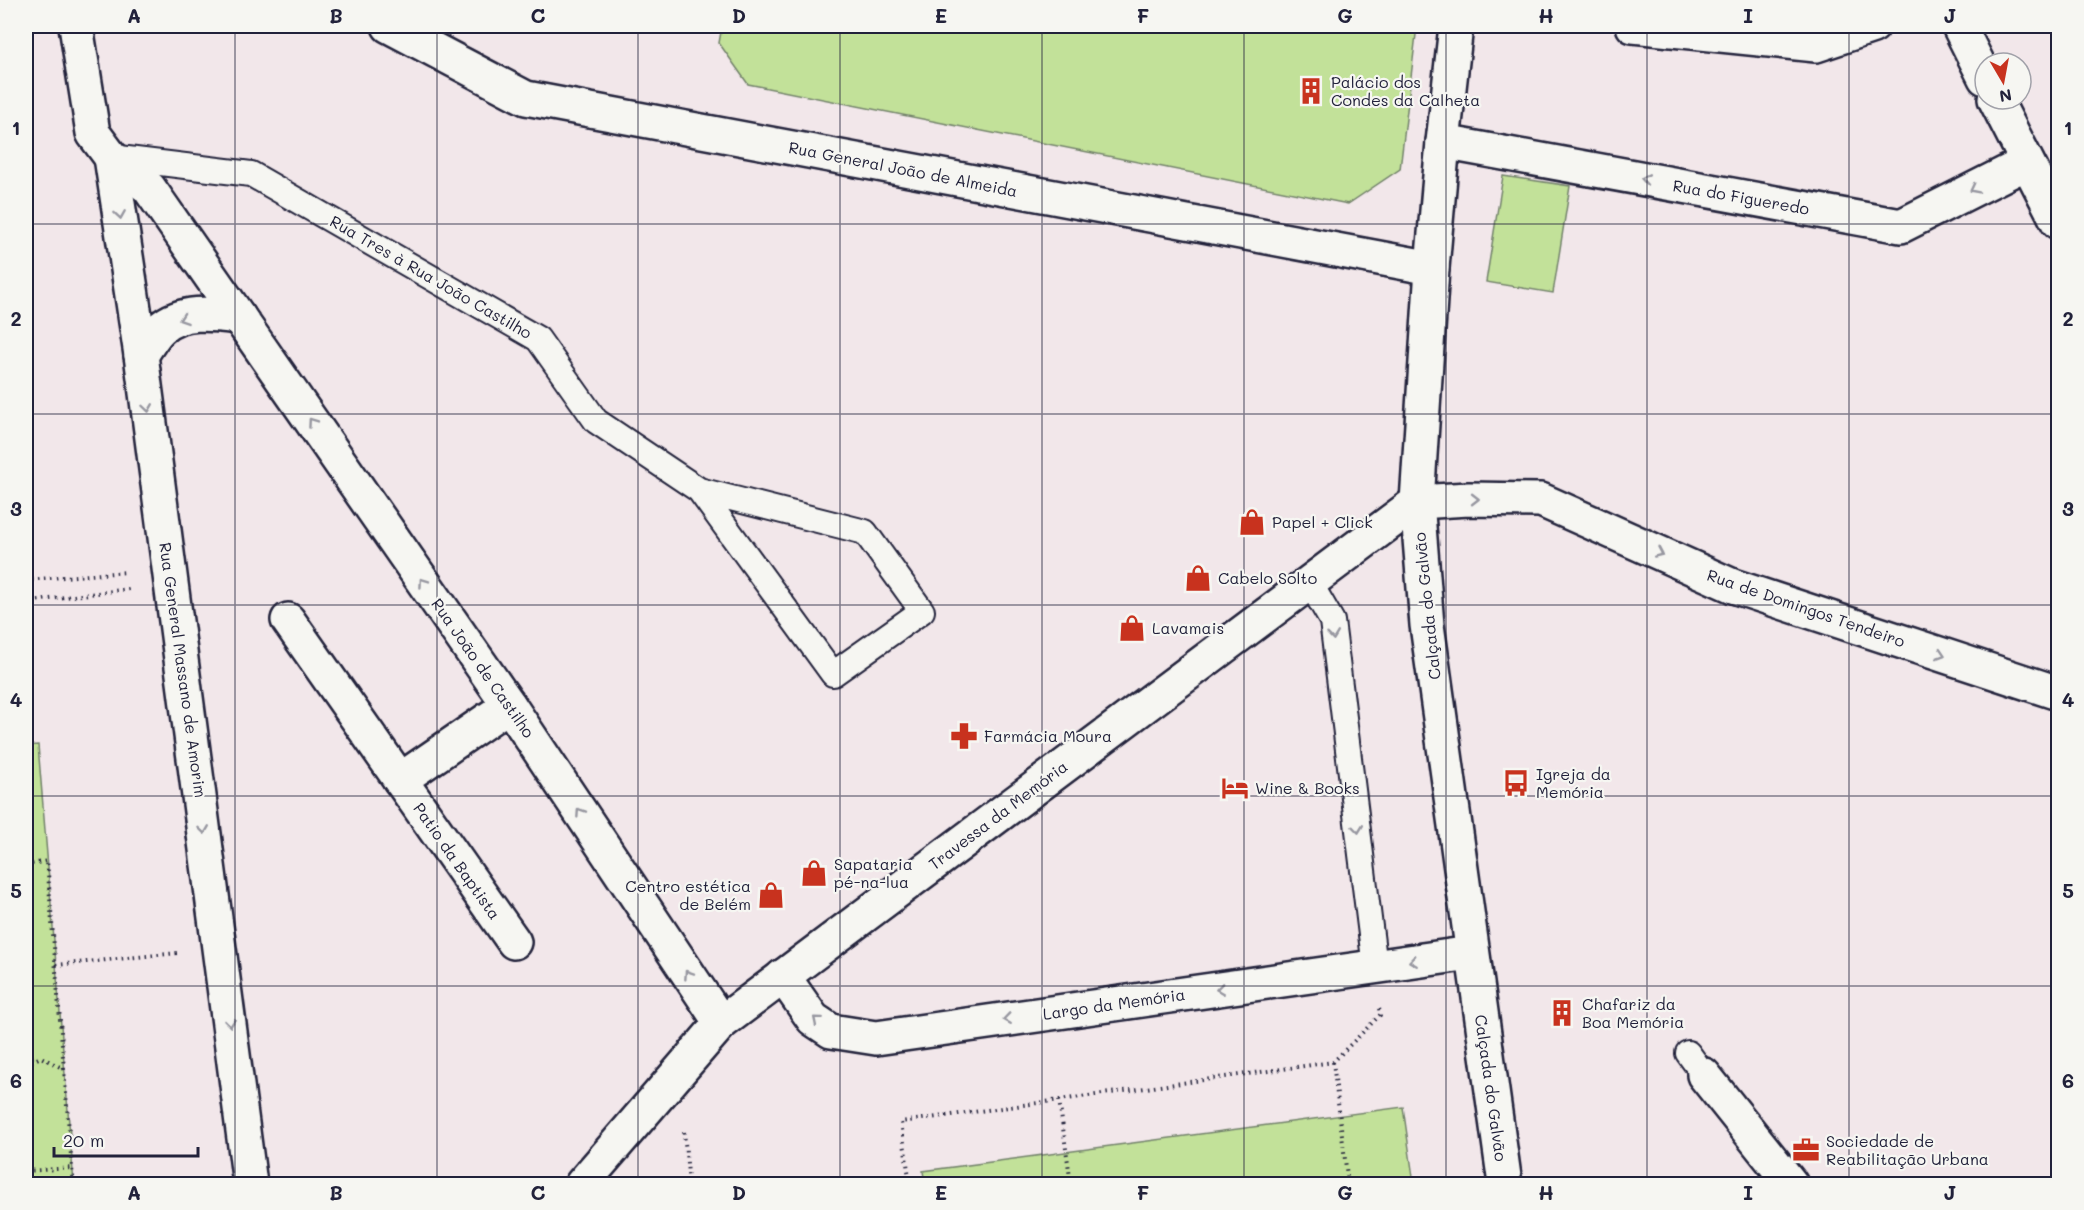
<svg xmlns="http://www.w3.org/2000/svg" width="2084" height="1210" viewBox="0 0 2084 1210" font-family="Mali,sans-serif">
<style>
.green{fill:#c2e199;stroke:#72826a;stroke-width:1.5}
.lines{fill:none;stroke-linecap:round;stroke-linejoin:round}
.service-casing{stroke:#22223b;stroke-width:28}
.minor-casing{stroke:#22223b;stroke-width:38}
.path{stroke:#22223b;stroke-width:4;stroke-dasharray:1.5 4.5;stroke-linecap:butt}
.service{stroke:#f6f6f2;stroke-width:24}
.minor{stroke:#f6f6f2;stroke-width:33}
.oneway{stroke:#9797a0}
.grid{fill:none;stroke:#22223b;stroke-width:1.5;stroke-opacity:0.55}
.labels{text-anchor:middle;stroke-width:4.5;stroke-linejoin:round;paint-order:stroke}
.poi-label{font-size:16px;fill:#22223b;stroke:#f6f6f2;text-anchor:start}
.street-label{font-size:16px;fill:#22223b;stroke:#f6f6f2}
.neatline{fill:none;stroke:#22223b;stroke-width:2}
.grid-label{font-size:20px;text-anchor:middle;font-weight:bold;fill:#22223b}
</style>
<rect width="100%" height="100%" fill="#f2e7ea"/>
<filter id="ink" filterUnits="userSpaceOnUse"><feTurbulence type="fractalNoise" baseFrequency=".0167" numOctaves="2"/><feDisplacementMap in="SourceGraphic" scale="12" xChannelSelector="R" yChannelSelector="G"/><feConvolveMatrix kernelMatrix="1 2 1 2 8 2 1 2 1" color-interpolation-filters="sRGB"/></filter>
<g filter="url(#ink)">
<g class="green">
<polygon points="722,26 1417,26 1400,169 1348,204 748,84 719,43"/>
<polygon points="1503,176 1570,186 1553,293 1486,282"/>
<polygon points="38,745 74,1184 26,1184 26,746"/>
<polygon points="1403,1107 1414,1184 925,1184 923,1171"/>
</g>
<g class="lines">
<defs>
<g id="service">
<polyline points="111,157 251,174 538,339 596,421 699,490 833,674 922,611 865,532 699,490"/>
<polyline points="1310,583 1332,621 1375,967"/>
<polyline points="1688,1053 1704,1075"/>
</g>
<g id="minor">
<polyline points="76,26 93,133 111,157 149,188 509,705 721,1023"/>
<polyline points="389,26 526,98 1432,268"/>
<polyline points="1456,26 1443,142 1432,268 1417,502 1427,625 1505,1184"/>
<polyline points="1633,26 1816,45 1873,26"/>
<polyline points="1959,26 1985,78"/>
<polyline points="1995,99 2058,222"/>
<polyline points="1443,142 1901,226 2026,163"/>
<polyline points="111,157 141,355 250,1184"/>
<path d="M141,355C147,347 153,335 161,328C183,309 214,314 239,317"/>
<polyline points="1417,502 1469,499 1541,500 1733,586 2058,693"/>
<polyline points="288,620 514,942"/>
<polyline points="400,780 509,705"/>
<polyline points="783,976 813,1019 831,1031 876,1038 1471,953"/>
<polyline points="1704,1075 1791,1184"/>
<polyline points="582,1184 721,1023 1417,502"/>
</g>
</defs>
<use href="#service" class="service-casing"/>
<use href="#minor" class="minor-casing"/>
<g class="path">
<polyline points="26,580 127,572"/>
<polyline points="26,602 129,589"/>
<polyline points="26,865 47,861 64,1069"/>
<polyline points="56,965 178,953"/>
<polyline points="26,1058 38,1057"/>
<polyline points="1333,1062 1348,1184"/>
<polyline points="26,1064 41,1057 64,1069 72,1168"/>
<polyline points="1059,1100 1071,1184"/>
<polyline points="684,1132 689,1184"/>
<polyline points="26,1171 72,1168 74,1184"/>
<polyline points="910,1184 901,1122 1333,1062 1380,1015 1379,1008"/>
</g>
<use href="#service" class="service"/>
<use href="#minor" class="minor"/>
</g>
<defs><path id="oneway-chevron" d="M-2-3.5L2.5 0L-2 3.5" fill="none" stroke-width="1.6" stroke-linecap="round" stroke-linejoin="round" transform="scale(1.5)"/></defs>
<g class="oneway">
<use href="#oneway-chevron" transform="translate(1645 179) rotate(-170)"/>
<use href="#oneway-chevron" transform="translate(1974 189) rotate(153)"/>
<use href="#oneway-chevron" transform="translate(120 215) rotate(81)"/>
<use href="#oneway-chevron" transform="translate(183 319) rotate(161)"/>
<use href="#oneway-chevron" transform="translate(148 408) rotate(82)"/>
<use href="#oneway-chevron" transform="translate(312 422) rotate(-125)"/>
<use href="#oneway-chevron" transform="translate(1475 499)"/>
<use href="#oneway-chevron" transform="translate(1659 553) rotate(24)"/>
<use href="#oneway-chevron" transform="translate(423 582) rotate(-125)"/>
<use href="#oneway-chevron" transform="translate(1333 636) rotate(83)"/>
<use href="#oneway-chevron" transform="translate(1941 654) rotate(18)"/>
<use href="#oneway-chevron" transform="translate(580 812) rotate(-124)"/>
<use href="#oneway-chevron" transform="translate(1358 829) rotate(83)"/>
<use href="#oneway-chevron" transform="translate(204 830) rotate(82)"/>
<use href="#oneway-chevron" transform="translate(1413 961) rotate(172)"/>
<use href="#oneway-chevron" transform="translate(688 974) rotate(-124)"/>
<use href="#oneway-chevron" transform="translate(1220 989) rotate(172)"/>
<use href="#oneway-chevron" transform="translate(1007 1019) rotate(172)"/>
<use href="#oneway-chevron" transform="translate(817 1020) rotate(-140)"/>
<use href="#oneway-chevron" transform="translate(230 1023) rotate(83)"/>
</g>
</g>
<path class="grid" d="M235,26V1184M437,26V1184M638,26V1184M840,26V1184M1042,26V1184M1244,26V1184M1446,26V1184M1647,26V1184M1849,26V1184M26,224H2058M26,414H2058M26,605H2058M26,796H2058M26,986H2058"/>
<defs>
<symbol id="building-bare" viewBox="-9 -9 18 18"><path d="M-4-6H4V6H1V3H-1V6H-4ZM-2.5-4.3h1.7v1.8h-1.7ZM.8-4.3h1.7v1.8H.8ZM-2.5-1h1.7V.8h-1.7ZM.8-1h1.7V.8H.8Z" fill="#c8321e" stroke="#f6f6f2" stroke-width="2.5" paint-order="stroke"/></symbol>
<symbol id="shop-bare" viewBox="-9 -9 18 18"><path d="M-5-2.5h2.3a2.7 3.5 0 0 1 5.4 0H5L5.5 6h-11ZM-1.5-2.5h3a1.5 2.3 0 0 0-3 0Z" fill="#c8321e" stroke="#f6f6f2" stroke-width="2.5" paint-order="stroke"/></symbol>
<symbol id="pharmacy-bare" viewBox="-9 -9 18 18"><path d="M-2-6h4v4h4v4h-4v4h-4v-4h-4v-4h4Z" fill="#c8321e" stroke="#f6f6f2" stroke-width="2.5" paint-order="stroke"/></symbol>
<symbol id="bus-bare" viewBox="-9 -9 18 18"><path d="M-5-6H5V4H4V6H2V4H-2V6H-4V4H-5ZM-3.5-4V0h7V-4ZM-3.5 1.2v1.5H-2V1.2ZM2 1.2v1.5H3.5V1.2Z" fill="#c8321e" stroke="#f6f6f2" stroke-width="2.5" paint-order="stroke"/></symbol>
<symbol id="hotel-bare" viewBox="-9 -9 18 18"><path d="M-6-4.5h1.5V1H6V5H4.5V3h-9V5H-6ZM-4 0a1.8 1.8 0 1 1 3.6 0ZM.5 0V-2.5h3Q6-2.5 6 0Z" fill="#c8321e" stroke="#f6f6f2" stroke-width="2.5" paint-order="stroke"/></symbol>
<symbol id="office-bare" viewBox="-9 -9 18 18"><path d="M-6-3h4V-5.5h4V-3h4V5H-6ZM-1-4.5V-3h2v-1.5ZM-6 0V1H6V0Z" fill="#c8321e" stroke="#f6f6f2" stroke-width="2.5" paint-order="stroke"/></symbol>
</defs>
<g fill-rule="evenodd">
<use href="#building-bare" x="1292" y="72" width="38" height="38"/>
<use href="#shop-bare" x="1233" y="503" width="38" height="38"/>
<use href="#shop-bare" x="1179" y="559" width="38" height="38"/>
<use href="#shop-bare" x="1113" y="609" width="38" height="38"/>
<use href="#pharmacy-bare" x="945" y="717" width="38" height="38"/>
<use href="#bus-bare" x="1497" y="764" width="38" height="38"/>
<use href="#hotel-bare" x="1216" y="769" width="38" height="38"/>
<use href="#shop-bare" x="795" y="854" width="38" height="38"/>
<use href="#shop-bare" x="752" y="876" width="38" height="38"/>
<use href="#building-bare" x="1543" y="994" width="38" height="38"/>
<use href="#office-bare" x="1787" y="1131" width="38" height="38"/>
</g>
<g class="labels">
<g class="poi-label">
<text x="1331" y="88">Palácio dos<tspan x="1331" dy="18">Condes da Calheta</tspan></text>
<text x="1272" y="528">Papel + Click</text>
<text x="1218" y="584">Cabelo Solto</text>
<text x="1152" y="634">Lavamais</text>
<text x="984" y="742">Farmácia Moura</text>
<text x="1536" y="780">Igreja da<tspan x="1536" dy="18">Memória</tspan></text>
<text x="1255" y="794">Wine &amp; Books</text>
<text x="834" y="870">Sapataria<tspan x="834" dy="18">pé-na-lua</tspan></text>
<text x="751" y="892" text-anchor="end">Centro estética<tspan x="751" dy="18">de Belém</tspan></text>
<text x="1582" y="1010">Chafariz da<tspan x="1582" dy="18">Boa Memória</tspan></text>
<text x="1826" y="1147">Sociedade de<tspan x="1826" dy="18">Reabilitação Urbana</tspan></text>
</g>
<g class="street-label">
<text transform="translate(903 169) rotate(11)" y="6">Rua General João de Almeida</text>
<text transform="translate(1741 197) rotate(10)" y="6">Rua do Figueredo</text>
<text transform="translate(431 277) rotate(30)" y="6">Rua Tres à Rua João Castilho</text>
<text transform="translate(1427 606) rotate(-96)" y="6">Calçada do Galvão</text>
<text transform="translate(1806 608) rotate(19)" y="6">Rua de Domingos Tendeiro</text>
<text transform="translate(483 668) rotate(55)" y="6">Rua João de Castilho</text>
<text transform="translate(183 670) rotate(82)" y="6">Rua General Massano de Amorim</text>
<text transform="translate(998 815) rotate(-37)" y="6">Travessa da Memória</text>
<text transform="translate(457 861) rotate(55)" y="6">Patio da Baptista</text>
<text transform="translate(1114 1004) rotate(-8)" y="6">Largo da Memória</text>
<text transform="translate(1491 1088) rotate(82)" y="6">Calçada do Galvão</text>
</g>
</g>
<rect width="2084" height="1210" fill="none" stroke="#f6f6f2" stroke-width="66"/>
<g transform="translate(2003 81) rotate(170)"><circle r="28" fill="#f6f6f2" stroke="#a1a1a9" stroke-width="1.5"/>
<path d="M0-4.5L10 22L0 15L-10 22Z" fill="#c8321e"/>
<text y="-9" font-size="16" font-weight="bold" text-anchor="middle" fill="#22223b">N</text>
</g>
<path d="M54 1147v9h144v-9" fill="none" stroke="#22223b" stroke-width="3"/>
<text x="63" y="1147" font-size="18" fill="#22223b" stroke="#f6f6f2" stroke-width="4.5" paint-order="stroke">20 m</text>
<rect x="33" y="33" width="2018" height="1144" class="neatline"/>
<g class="grid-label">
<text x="134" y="23">A</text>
<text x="336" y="23">B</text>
<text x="538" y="23">C</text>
<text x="739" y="23">D</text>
<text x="941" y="23">E</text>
<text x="1143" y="23">F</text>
<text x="1345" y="23">G</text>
<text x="1546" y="23">H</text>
<text x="1748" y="23">I</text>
<text x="1950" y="23">J</text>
<text x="16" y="135">1</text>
<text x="2068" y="135">1</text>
<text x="16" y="326">2</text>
<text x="2068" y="326">2</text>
<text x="16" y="516">3</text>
<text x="2068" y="516">3</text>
<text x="16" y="707">4</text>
<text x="2068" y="707">4</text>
<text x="16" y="898">5</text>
<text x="2068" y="898">5</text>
<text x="16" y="1088">6</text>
<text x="2068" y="1088">6</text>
<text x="134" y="1200">A</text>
<text x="336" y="1200">B</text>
<text x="538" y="1200">C</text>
<text x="739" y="1200">D</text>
<text x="941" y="1200">E</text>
<text x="1143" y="1200">F</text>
<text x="1345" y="1200">G</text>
<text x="1546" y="1200">H</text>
<text x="1748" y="1200">I</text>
<text x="1950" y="1200">J</text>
</g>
</svg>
